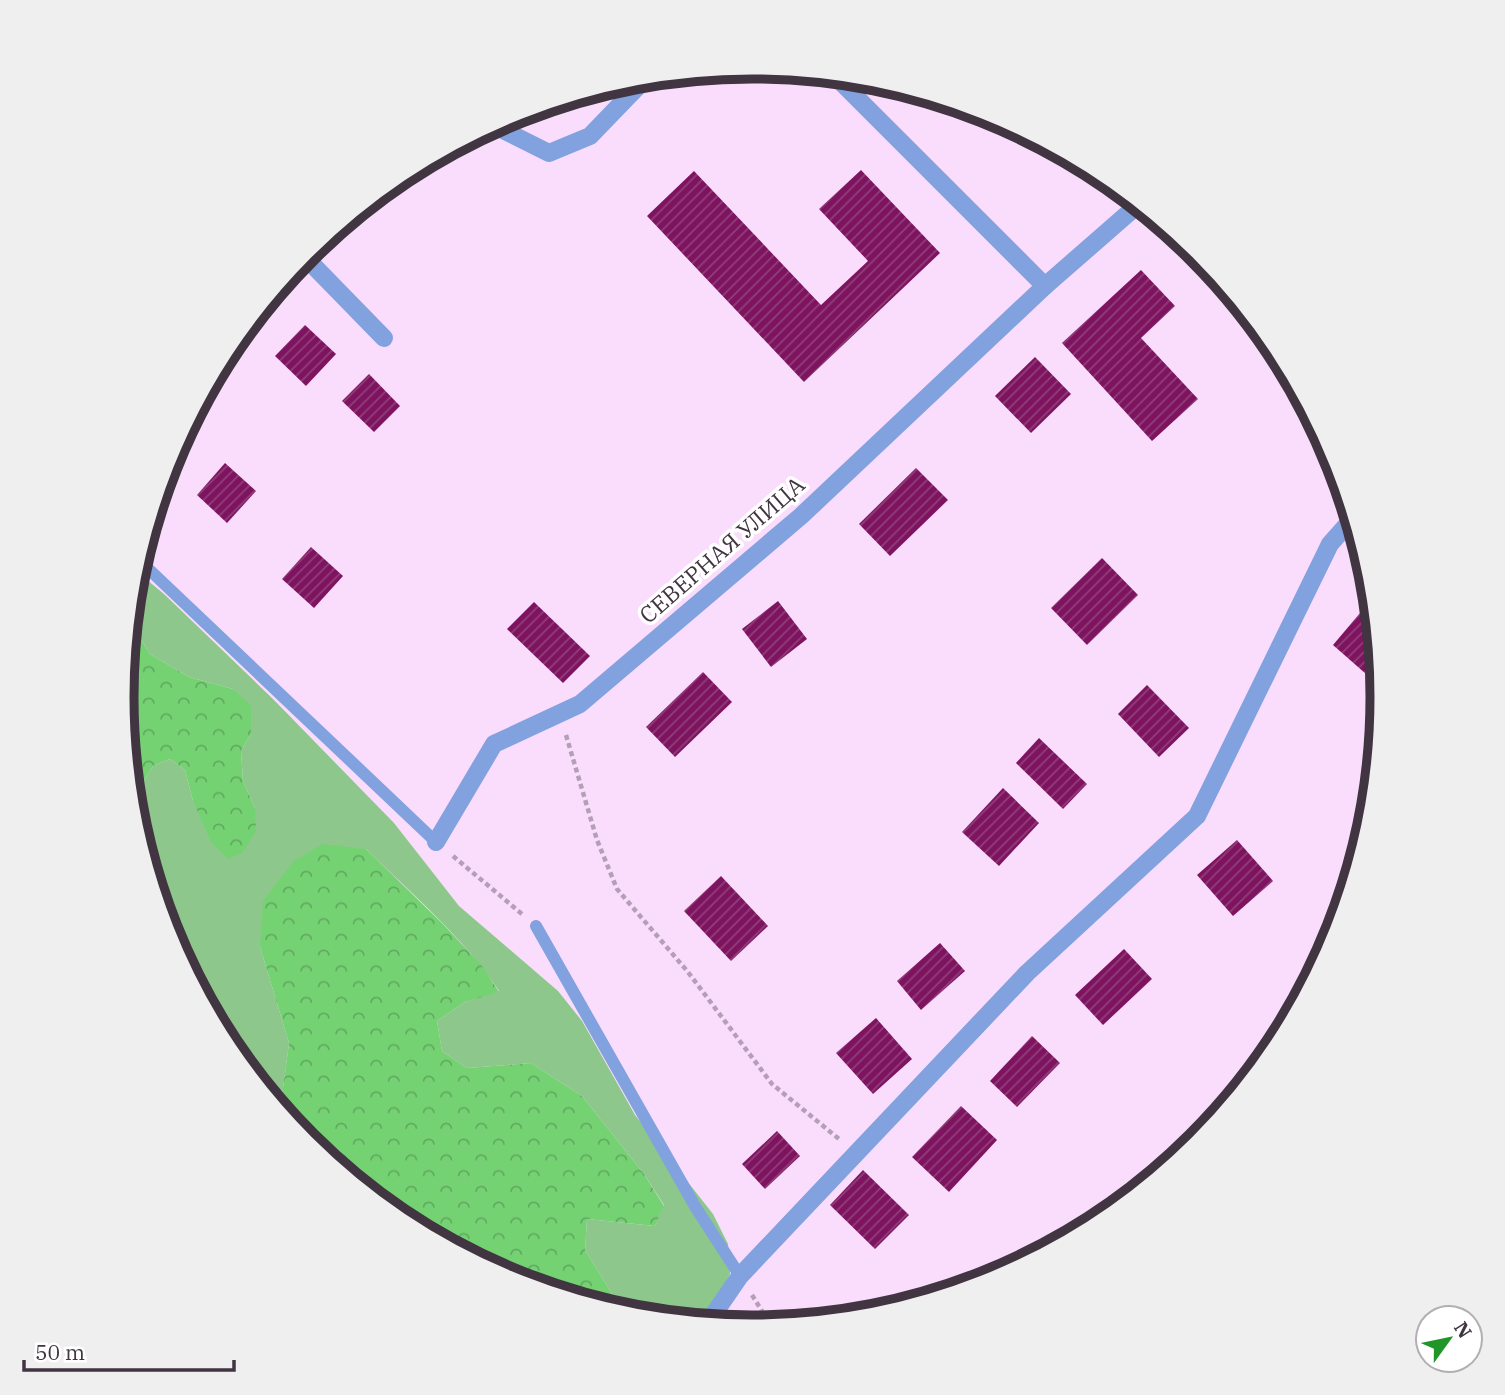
<svg xmlns="http://www.w3.org/2000/svg" width="1505" height="1395" viewBox="0 0 1505 1395" font-family="'IBM Plex Serif',serif">
<style>
.green{fill:#8dc78b}
.forest{fill:url(#forest-crowns)}
.building{fill:url(#building-hatch)}
.lines{fill:none;stroke-linecap:round;stroke-linejoin:round}
.path{stroke:#b59fb7;stroke-width:4.5;stroke-dasharray:5 3.5;stroke-linecap:butt}
.service{stroke:#81a1df;stroke-width:12}
.minor{stroke:#81a1df;stroke-width:18}
.labels{text-anchor:middle;stroke-width:7;stroke-linejoin:round;paint-order:stroke}
.street-label{font-size:23px;fill:#403541;stroke:#fff}
.rim{fill:none;stroke:#403541;stroke-width:9}
</style>
<defs>
<pattern id="forest-crowns" width="20" height="18" patternUnits="userSpaceOnUse" patternTransform="scale(1.75)"><rect width="20" height="18" fill="#75d273"/><path d="M2 6a3 3 0 1 1 6 0M12 15a3 3 0 1 1 6 0" fill="none" stroke="#61ab60"/></pattern>
<pattern id="building-hatch" width="6" height="6" patternUnits="userSpaceOnUse" patternTransform="scale(1.75)"><rect width="6" height="6" fill="#7e135f"/><path d="M-1 1l2-2M0 6l6-6M5 7l2-2" fill="none" stroke="#903f79"/></pattern>
</defs>
<rect width="100%" height="100%" fill="#faddfc"/>
<path class="green" d="M135,570L164,594L273,699L394,823L459,906L558,991L582,1021L635,1115L713,1214L728,1244L730,1274L716,1302L724,1326L625,1315L585,1250L587,1219L655,1226L664,1205L644,1174L582,1096L531,1063L467,1068L442,1051L437,1021L465,1002L499,991C463,937 412,894 366,849L260,947L289,1043L281,1104L276,1107L228,1048L169,939L141,844L143,842L149,820L143,782L153,766L170,759L185,770L193,801L255,808L243,781L241,751L251,734L233,689L189,677L150,654L129,620Z"/>
<g class="forest">
<polygon points="129,620 150,654 189,677 233,689 251,706 251,734 241,751 243,781 255,808 256,831 242,853 228,859 211,842 193,801 185,770 170,759 153,766 143,782 149,820 143,842 141,844 134,820 122,697"/>
<polygon points="322,844 366,849 444,925 482,966 499,992 465,1002 437,1021 442,1051 467,1068 531,1063 582,1096 644,1174 664,1206 655,1226 587,1219 585,1250 625,1315 511,1280 402,1222 306,1143 276,1107 281,1103 289,1043 260,947 263,901 293,862"/>
</g>
<g class="building">
<polygon points="593,90 577,105 569,97"/>
<polygon points="1018,128 1060,150 1053,159"/>
<polygon points="442,152 421,173 414,166"/>
<polygon points="861,170 940,253 804,382 647,216 694,171 821,305 868,261 819,209"/>
<polygon points="1141,270 1175,306 1141,338 1198,399 1152,441 1062,343"/>
<polygon points="305,325 336,354 306,386 275,356"/>
<polygon points="1035,357 1071,394 1031,433 995,396"/>
<polygon points="369,374 400,406 374,432 342,401"/>
<polygon points="225,463 256,491 227,523 197,495"/>
<polygon points="916,468 948,500 890,556 859,524"/>
<polygon points="311,547 343,576 314,608 282,579"/>
<polygon points="1102,558 1138,595 1087,645 1051,608"/>
<polygon points="1371,600 1374,604 1381,672 1374,681 1333,645"/>
<polygon points="778,601 807,639 771,667 742,629"/>
<polygon points="534,602 590,656 563,683 507,629"/>
<polygon points="703,672 732,702 675,757 646,727"/>
<polygon points="1147,685 1189,728 1159,757 1118,714"/>
<polygon points="1039,738 1087,784 1063,809 1016,763"/>
<polygon points="1003,788 1039,823 999,866 962,832"/>
<polygon points="1237,840 1273,881 1233,916 1197,875"/>
<polygon points="721,876 768,926 731,961 684,911"/>
<polygon points="940,943 965,971 921,1010 897,981"/>
<polygon points="1124,949 1152,979 1103,1025 1075,995"/>
<polygon points="876,1018 912,1059 873,1094 836,1053"/>
<polygon points="1032,1036 1060,1063 1017,1107 990,1081"/>
<polygon points="961,1106 997,1140 949,1192 912,1157"/>
<polygon points="777,1131 800,1156 765,1189 742,1164"/>
<polygon points="863,1170 909,1215 875,1249 830,1205"/>
</g>
<g class="lines">
<g class="path">
<polyline points="566,735 597,840 617,889 688,972 772,1084 839,1139"/>
<polyline points="453,856 522,914"/>
<polyline points="752,1295 772,1327"/>
</g>
<g class="service">
<polyline points="138,559 436,842"/>
<polyline points="536,926 696,1208 740,1276"/>
</g>
<g class="minor">
<polyline points="834,75 1045,286 1140,203"/>
<polyline points="496,123 505,131 549,153 590,136 647,77"/>
<polyline points="303,255 384,338"/>
<polyline points="436,842 494,744 580,704 801,516 1045,286"/>
<polyline points="707,1324 740,1276 1027,973 1197,816 1330,544 1354,517"/>
</g>
</g>
<g class="labels">
<g class="street-label">
<text transform="translate(722 550) rotate(-41)" y="8">СЕВЕРНАЯ УЛИЦА</text>
</g>
</g>
<path d="M0 0H1505V1395H0ZM134 697a618 618 0 1 1 1236 0a618 618 0 1 1-1236 0Z" fill="#f0eff0" fill-rule="evenodd"/>
<path class="rim" d="M134 697a618 618 0 1 1 1236 0a618 618 0 1 1-1236 0Z"/>
<g transform="translate(1449 1339) rotate(57)"><circle r="33" fill="#ffffff" stroke="#b3aeb3" stroke-width="2"/>
<path d="M0-5L12 26L0 18L-12 26Z" fill="#1f9626"/>
<text y="-10" font-size="19" font-weight="bold" text-anchor="middle" fill="#403541">N</text>
</g>
<path d="M24 1360v10h210v-10" fill="none" stroke="#403541" stroke-width="3.5"/>
<text x="35" y="1360" font-size="21" fill="#403541" stroke="#ffffff" stroke-width="5" paint-order="stroke">50 m</text>
</svg>
